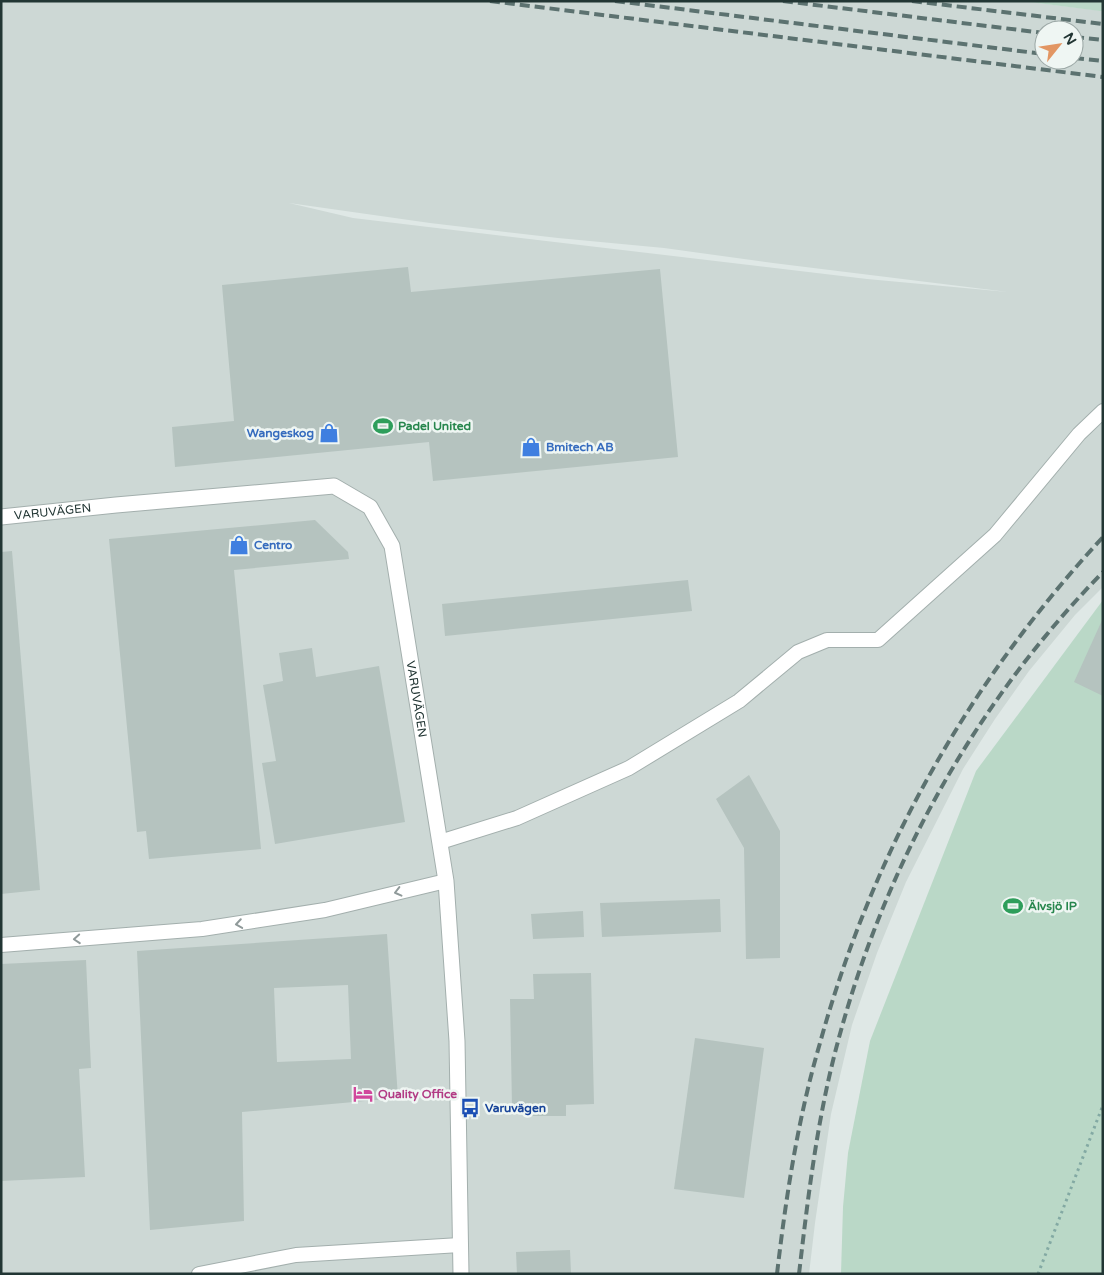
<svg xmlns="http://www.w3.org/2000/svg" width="1104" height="1275" viewBox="0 0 1104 1275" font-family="'Varela Round',sans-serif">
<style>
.built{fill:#cdd8d5;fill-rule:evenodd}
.green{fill:#bad8c7}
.building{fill:#b5c3bf;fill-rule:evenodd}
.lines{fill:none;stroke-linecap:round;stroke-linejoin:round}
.service-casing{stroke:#a3afad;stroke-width:16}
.minor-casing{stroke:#a3afad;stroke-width:17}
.path{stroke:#83a9a3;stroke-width:3;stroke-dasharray:2.5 4;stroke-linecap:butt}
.service{stroke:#fff;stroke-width:14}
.minor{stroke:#fff;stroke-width:15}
.rail{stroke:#5c7270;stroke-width:4;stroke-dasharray:10 5;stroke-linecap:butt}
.oneway{stroke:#909a9a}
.labels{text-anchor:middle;stroke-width:5;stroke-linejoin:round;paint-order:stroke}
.leisure-label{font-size:12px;font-weight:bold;fill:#27864d;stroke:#eff6f3;text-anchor:start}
.shop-label{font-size:12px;font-weight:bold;fill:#366cbe;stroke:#eff6f3;text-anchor:start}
.street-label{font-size:12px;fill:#223634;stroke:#eff6f3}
.hotel-label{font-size:12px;font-weight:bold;fill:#b23c85;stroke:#eff6f3;text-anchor:start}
.transit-label{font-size:12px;font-weight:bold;fill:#164399;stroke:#eff6f3;text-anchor:start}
</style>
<rect width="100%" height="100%" fill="#dfe8e6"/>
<path class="built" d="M1,1H1022L1103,11V587L1075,615L1029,671L995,719L963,769L906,882L877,953L852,1025L831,1114L815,1223L809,1274H1ZM1044,30H1074V60H1044ZM289,203L430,223L558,238L664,248L773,263L1008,292L867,279L353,218Z"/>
<g class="green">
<polygon points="1022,1 1103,1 1103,11 1100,11"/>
<polygon points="1103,600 1103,1274 841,1274 843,1207 848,1153 870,1041 976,771"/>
</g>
<g class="building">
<polygon points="408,267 411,292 660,269 678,457 433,481 429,442 175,467 172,427 234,421 222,285"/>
<polygon points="315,520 348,552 349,559 234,570 261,849 149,859 146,831 137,832 109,539"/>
<polygon points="12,551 40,890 1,894 1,552"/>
<polygon points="688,580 692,611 445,636 442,604"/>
<polygon points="1103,618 1103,696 1074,682"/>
<polygon points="312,648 316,677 379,666 405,822 275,844 262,763 276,761 263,685 283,681 279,653"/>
<polygon points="749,775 780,831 780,958 746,959 744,848 716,799"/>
<polygon points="720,899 721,932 602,937 600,903"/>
<polygon points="583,911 584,937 533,939 531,914"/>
<path d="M387,934L398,1098L242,1112L244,1221L150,1230L137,951ZM348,985L351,1059L277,1062L274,988Z"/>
<polygon points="86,960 91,1068 79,1069 85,1177 1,1181 1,964"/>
<polygon points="591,973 594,1104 566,1105 566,1116 529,1116 529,1107 512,1107 510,999 534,999 533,974"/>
<polygon points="695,1038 764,1048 744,1198 674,1189"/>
<polygon points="570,1250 571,1274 517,1274 516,1252"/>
</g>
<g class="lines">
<defs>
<g id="service">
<polyline points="440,842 517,818 629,768 739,701 798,652 827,640 878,640 995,535 1079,434 1103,411"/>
<polyline points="1,945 202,929 325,910 446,881"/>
<polyline points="199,1274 296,1255 460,1245"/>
</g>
<g id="minor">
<path id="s1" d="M1,517L116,505L334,486L370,507L392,546L446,881L457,1041L461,1274"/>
</g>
</defs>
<use href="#service" class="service-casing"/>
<use href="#minor" class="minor-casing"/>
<polyline class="path" points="1038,1274 1103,1105"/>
<use href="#service" class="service"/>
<use href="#minor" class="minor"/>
<g class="rail">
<polyline points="490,1 1103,77"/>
<polyline points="615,1 1044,54"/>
<polyline points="783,1 1044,33"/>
<polyline points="912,1 1103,24"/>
<polyline points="1074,37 1103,40"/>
<polyline points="1074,58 1103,61"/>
<path d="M777,1274C786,1196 798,1118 820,1043C873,851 968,683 1103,537"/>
<path d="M799,1274C808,1197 817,1120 837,1045C884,867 974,704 1103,572"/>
</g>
</g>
<defs><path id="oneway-chevron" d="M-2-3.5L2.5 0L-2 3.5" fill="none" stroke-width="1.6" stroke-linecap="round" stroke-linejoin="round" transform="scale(1.25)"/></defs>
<g class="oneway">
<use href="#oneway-chevron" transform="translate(398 892) rotate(166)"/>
<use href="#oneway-chevron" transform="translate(239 924) rotate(171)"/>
<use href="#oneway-chevron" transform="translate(77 939) rotate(176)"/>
</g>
<defs>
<symbol id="stadium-bare" viewBox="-9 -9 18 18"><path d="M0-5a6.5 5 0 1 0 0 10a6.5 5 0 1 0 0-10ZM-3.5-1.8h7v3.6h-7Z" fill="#2e9e5b" stroke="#eff6f3" stroke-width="2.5" paint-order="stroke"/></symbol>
<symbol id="shop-bare" viewBox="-9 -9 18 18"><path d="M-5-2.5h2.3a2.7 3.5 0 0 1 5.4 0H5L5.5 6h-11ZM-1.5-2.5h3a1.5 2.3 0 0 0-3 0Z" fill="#3f7fe0" stroke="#eff6f3" stroke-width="2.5" paint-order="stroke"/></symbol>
<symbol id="hotel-bare" viewBox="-9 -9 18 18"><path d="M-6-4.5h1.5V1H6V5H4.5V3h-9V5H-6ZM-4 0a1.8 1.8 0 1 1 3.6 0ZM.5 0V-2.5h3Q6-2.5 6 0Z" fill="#d1479c" stroke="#eff6f3" stroke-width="2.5" paint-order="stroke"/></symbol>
<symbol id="bus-bare" viewBox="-9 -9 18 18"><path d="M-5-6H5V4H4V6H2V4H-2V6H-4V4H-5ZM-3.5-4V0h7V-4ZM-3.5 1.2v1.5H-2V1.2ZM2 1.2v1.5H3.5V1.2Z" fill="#1a4fb4" stroke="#eff6f3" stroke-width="2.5" paint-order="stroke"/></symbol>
</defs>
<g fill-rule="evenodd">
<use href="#stadium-bare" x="369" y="412" width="28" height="28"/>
<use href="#shop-bare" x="315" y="419" width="28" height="28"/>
<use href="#shop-bare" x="517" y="433" width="28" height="28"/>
<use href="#shop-bare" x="225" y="531" width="28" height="28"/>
<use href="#stadium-bare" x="999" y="892" width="28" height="28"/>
<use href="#hotel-bare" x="349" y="1080" width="28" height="28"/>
<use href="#bus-bare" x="456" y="1094" width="28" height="28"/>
</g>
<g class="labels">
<g class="leisure-label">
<text x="398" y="430">Padel United</text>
<text x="1028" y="910">Älvsjö IP</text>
</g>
<g class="shop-label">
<text x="314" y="437" text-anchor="end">Wangeskog</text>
<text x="546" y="451">Bmitech AB</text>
<text x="254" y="549">Centro</text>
</g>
<g class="street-label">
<text dy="4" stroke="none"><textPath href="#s1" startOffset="52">VARUVÄGEN</textPath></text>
<text dy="4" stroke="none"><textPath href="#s1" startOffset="576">VARUVÄGEN</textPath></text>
</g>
<g class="hotel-label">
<text x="378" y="1098">Quality Office</text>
</g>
<g class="transit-label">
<text x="485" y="1112">Varuvägen</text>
</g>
</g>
<rect width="1104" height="1275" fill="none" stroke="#223634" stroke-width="5"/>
<g transform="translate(1059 45) rotate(60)"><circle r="24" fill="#eff6f3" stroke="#9da9a7"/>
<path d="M0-4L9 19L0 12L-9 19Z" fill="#e29663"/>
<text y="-8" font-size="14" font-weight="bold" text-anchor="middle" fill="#223634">N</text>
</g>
</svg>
